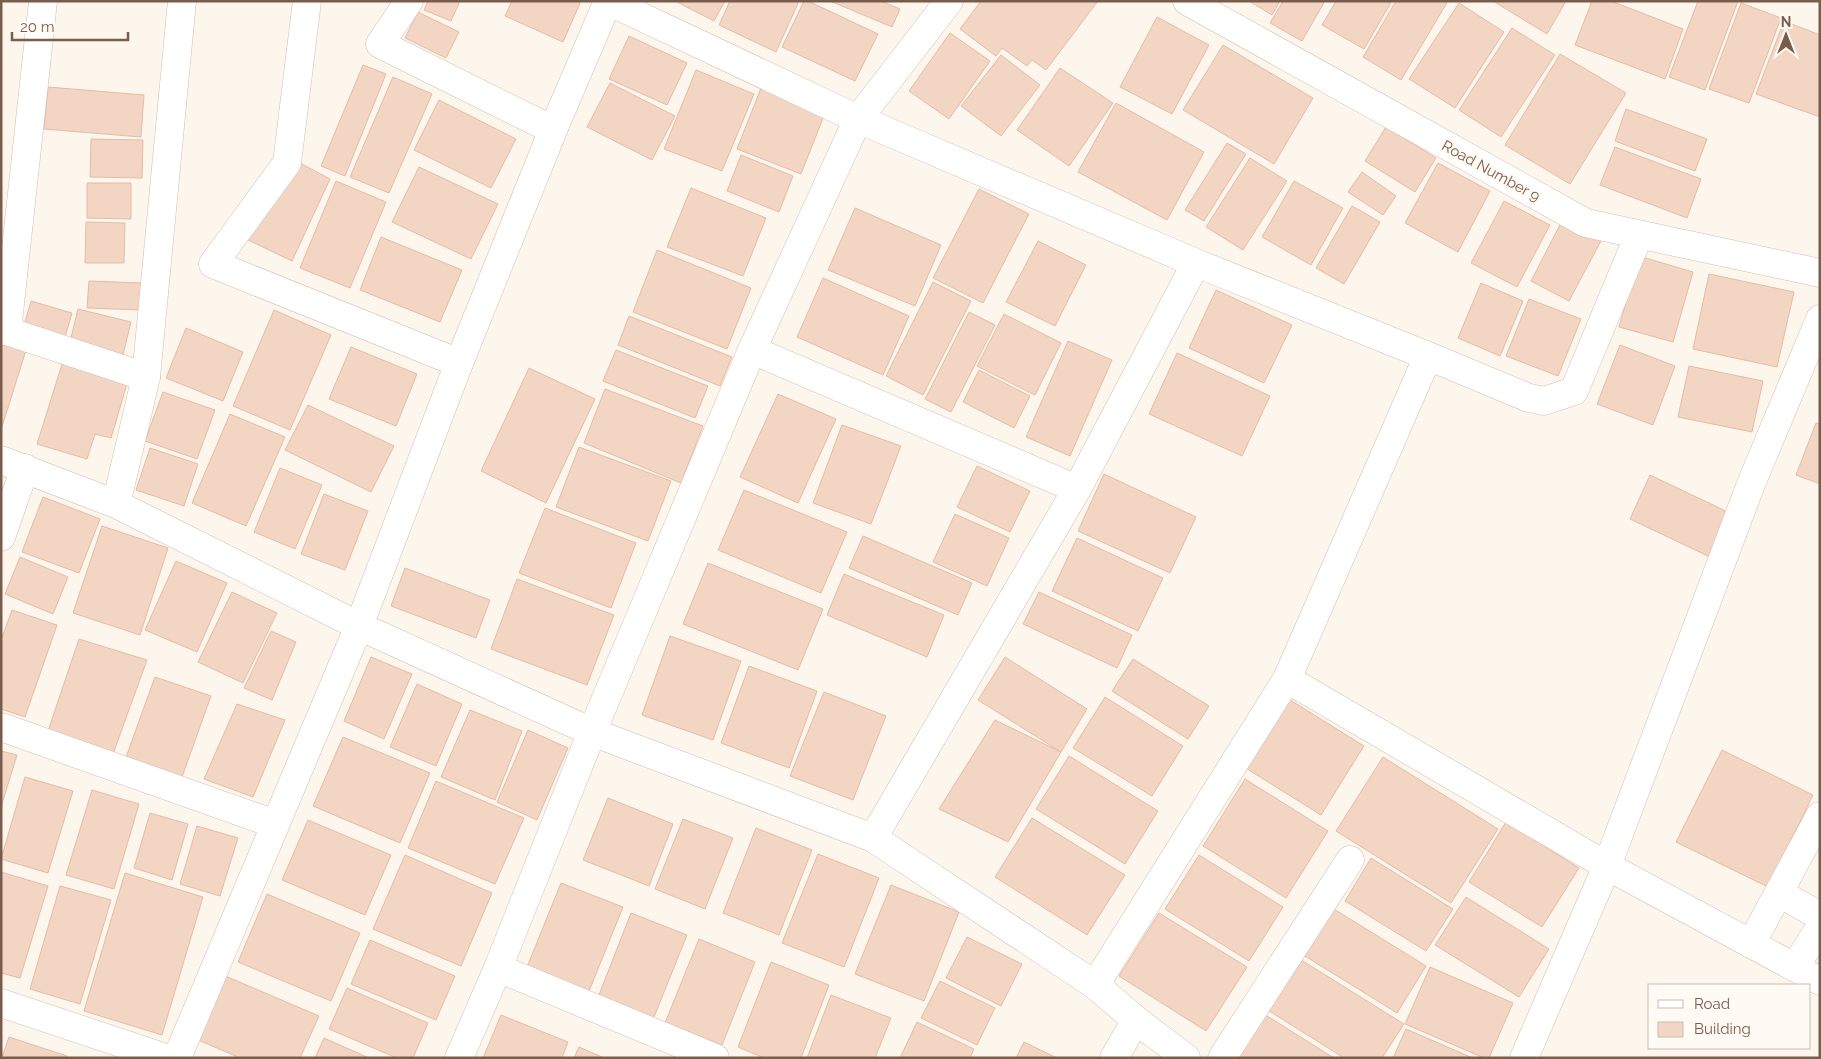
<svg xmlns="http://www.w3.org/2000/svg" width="1821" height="1059" viewBox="0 0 1821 1059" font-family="Raleway,sans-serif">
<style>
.building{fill:#f3d5c3;stroke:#e6bba3}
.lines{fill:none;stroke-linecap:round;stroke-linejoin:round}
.street-casing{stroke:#d1beb0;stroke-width:29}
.secondary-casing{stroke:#d6c0b0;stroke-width:29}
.street{stroke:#fff;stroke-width:28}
.secondary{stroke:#fff;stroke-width:28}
.labels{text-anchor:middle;stroke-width:5;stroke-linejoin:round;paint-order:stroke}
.street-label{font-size:15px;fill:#7a5c4d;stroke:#fffaf3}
</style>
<rect width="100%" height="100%" fill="#fdf6ec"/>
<g class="building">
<polygon points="428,1 460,1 451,21 424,10"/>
<polygon points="512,1 581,1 563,42 505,16"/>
<polygon points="675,1 725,1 714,21"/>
<polygon points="730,1 799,1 776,52 719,25"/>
<polygon points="804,1 808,1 878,34 855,81 782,47"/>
<polygon points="830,1 881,1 900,9 892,27"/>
<polygon points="981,1 1098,1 1046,70 1032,60 1027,66 1002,48 996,56 960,29"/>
<polygon points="1249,1 1280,1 1272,15"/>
<polygon points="1283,1 1325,1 1302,41 1270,23"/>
<polygon points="1336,1 1392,1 1364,49 1322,25"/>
<polygon points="1396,1 1448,1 1401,80 1363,57"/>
<polygon points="1493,1 1566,1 1547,34"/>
<polygon points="1592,1 1611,1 1683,29 1665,79 1575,45"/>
<polygon points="1698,1 1738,1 1705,90 1669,77"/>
<polygon points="1459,3 1504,32 1455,108 1409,79"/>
<polygon points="1741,3 1781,18 1749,103 1709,89"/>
<polygon points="418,12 459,32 446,58 405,38"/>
<polygon points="1157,17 1209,45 1172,114 1120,87"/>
<polygon points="1784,21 1820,35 1820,117 1756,94"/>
<polygon points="1512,28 1555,55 1501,137 1459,110"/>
<polygon points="950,33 990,61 949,119 909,91"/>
<polygon points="629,36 687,63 667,105 609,79"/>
<polygon points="1223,45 1313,98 1274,164 1183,110"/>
<polygon points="1560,54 1626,93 1570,184 1505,145"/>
<polygon points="1001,55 1040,85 1001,136 961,106"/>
<polygon points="363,65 386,74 345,176 321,166"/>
<polygon points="1060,68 1113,103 1069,166 1017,130"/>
<polygon points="696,70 754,94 722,171 664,149"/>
<polygon points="393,77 432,94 389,193 350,177"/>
<polygon points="610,83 675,116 652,160 587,127"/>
<polygon points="48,87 144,95 141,137 44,129"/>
<polygon points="761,88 825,113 801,174 737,149"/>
<polygon points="439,100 516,139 491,188 414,150"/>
<polygon points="1116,103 1204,152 1167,220 1078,172"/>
<polygon points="1626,109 1707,139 1695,171 1615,141"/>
<polygon points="1386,127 1436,158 1415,192 1365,161"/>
<polygon points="91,139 143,140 142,178 90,177"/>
<polygon points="1227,143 1246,154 1204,221 1185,210"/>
<polygon points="1615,147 1701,179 1687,218 1600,185"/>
<polygon points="741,155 793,176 779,212 727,191"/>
<polygon points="1250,158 1287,181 1243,250 1206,227"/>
<polygon points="298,162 330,179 292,261 246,239"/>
<polygon points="1438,163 1490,191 1458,252 1405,223"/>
<polygon points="419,167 498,204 471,259 392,222"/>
<polygon points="1362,172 1396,196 1383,215 1348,192"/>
<polygon points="336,181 386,202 350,288 300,268"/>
<polygon points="1294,181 1343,208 1311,265 1262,237"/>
<polygon points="87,183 131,183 131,219 87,218"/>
<polygon points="691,188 766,218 743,276 667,247"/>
<polygon points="979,189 1029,214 983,303 933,278"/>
<polygon points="1504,201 1550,225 1517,287 1471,263"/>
<polygon points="1352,206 1380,222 1344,284 1316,268"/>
<polygon points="855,208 941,245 915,306 828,270"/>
<polygon points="1563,219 1602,239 1569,301 1531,281"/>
<polygon points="86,222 125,223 124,263 85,263"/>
<polygon points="381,237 462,270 440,322 360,290"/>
<polygon points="1038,241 1086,265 1055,326 1006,302"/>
<polygon points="657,250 751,288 727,349 633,312"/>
<polygon points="1639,256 1693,272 1673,342 1619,327"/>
<polygon points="1709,274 1794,292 1777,367 1693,349"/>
<polygon points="823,278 909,316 883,375 797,337"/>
<polygon points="89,281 142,283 141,310 87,308"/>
<polygon points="933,282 971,301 923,395 886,376"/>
<polygon points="1481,283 1523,301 1500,356 1458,338"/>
<polygon points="1216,290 1292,325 1264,383 1189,348"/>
<polygon points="1529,299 1581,319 1558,376 1506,356"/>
<polygon points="31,301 72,313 62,347 21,336"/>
<polygon points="78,309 131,322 121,363 68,350"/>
<polygon points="274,310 331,335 290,430 233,406"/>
<polygon points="969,312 995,325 951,412 925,399"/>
<polygon points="1004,314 1061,343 1035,395 977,366"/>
<polygon points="629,316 732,357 720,386 618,345"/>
<polygon points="186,328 243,352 223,401 166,378"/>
<polygon points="1,339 27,347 1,430"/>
<polygon points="1068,341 1112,360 1070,456 1026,437"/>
<polygon points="1620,345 1675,366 1653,425 1597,404"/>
<polygon points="351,347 417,374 396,426 329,399"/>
<polygon points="616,350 708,386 695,418 603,381"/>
<polygon points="1177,353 1270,396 1242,456 1149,414"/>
<polygon points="64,358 129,377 111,438 95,434 87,459 37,444"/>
<polygon points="1689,366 1763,381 1752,432 1678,417"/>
<polygon points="529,368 595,399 546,503 481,471"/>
<polygon points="979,370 1030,396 1014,428 963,402"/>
<polygon points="605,389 703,426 681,483 584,443"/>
<polygon points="163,392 215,410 197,459 145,441"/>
<polygon points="778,394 836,419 798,503 740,477"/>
<polygon points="308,405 394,446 371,492 285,450"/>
<polygon points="230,414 285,437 246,526 192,503"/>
<polygon points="1816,423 1820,424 1820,484 1796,475"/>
<polygon points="842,425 901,446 871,524 813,503"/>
<polygon points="579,447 671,481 648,541 556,507"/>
<polygon points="150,448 198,464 184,506 136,490"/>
<polygon points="977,466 1030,491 1010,532 957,507"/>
<polygon points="280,468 322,485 295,549 254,532"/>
<polygon points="1104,474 1196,517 1170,573 1078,531"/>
<polygon points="1650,475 1730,513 1710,557 1630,519"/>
<polygon points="744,490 847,532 821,593 718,550"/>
<polygon points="324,494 368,511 345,570 301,554"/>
<polygon points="43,497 100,519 79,573 22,552"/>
<polygon points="545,508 636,543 611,608 519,573"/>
<polygon points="955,514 1009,538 987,586 933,562"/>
<polygon points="102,526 168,548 140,635 73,613"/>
<polygon points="863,536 972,583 958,615 849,568"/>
<polygon points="1077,538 1163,578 1138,631 1052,591"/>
<polygon points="20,557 68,577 53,614 5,594"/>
<polygon points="176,561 227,583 197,652 145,630"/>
<polygon points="708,563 823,609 798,670 683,624"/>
<polygon points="405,568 490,600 476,638 391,606"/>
<polygon points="844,574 944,615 927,657 827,615"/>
<polygon points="517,579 614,615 587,685 491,649"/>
<polygon points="232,592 277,613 243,683 198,662"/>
<polygon points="1039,592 1132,635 1117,668 1023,624"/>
<polygon points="12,610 57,625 25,717 1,709 1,640"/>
<polygon points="271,631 296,642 272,700 244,688"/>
<polygon points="670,636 741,661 713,740 642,715"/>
<polygon points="79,639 147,660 113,754 48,731"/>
<polygon points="371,657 412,674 384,739 344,721"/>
<polygon points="1005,657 1087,709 1061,752 978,700"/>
<polygon points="1133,659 1209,706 1188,739 1112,691"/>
<polygon points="749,666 817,691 789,768 721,743"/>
<polygon points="155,677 211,696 182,777 126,757"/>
<polygon points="417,684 462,704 436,766 390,747"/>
<polygon points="824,692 886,716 853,800 790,776"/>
<polygon points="1105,697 1183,746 1152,796 1073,748"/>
<polygon points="1287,698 1364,746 1321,815 1244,767"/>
<polygon points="237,704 285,720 253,797 204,779"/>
<polygon points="470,710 522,731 495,800 441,777"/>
<polygon points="995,720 1061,752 1008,842 939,809"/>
<polygon points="528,730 568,748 537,820 497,802"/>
<polygon points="343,737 430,773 400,843 313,806"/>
<polygon points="1722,750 1813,795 1768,887 1676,842"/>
<polygon points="1,751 17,755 1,807"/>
<polygon points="1069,756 1158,811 1125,864 1036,809"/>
<polygon points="1383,757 1498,829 1451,903 1336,831"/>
<polygon points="25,777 73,791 48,873 1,859"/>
<polygon points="1245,779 1328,831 1286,898 1203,846"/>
<polygon points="436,781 524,818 495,884 408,848"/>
<polygon points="92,790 139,804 114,889 66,875"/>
<polygon points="608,798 673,824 649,886 583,860"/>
<polygon points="150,813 188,824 172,880 134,868"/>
<polygon points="1032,818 1125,875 1087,935 995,877"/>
<polygon points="683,819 733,838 705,909 655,889"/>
<polygon points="308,820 391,855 365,915 282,880"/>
<polygon points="1506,822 1579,868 1542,927 1469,882"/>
<polygon points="197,826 238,838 220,896 180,884"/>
<polygon points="756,828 812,850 779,935 723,913"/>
<polygon points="818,854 879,878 844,967 782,943"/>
<polygon points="405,855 492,893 461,966 373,929"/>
<polygon points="1199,855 1283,907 1249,961 1165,909"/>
<polygon points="1371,858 1453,909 1426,951 1345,901"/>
<polygon points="1,872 48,886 20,978 1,973"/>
<polygon points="125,873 203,897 162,1035 84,1011"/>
<polygon points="561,883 623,907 589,991 527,967"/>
<polygon points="891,885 959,912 924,1001 855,974"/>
<polygon points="60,886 111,900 80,1004 30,989"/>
<polygon points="267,894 360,933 331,1001 238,962"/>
<polygon points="1466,897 1549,949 1519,997 1435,945"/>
<polygon points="1329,906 1426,966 1397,1013 1300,953"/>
<polygon points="631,913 687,935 652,1022 597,1000"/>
<polygon points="1159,913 1247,967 1206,1031 1119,976"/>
<polygon points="967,937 1022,964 1001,1006 946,978"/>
<polygon points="699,939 755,962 722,1045 665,1023"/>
<polygon points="370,940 455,976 436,1020 351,984"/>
<polygon points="1298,958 1404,1024 1382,1058 1344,1058 1266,1009"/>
<polygon points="771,962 829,985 801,1058 764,1058 738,1047"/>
<polygon points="1430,967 1513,1003 1489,1058 1484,1058 1405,1024"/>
<polygon points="223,975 319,1016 300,1058 240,1058 196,1039"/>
<polygon points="940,981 995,1008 977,1045 921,1018"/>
<polygon points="347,988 428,1023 413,1058 397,1058 329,1029"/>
<polygon points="831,995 891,1018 875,1058 807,1058"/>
<polygon points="1264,1014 1334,1058 1236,1058"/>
<polygon points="501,1015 568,1042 562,1058 483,1058"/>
<polygon points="917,1022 974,1049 970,1058 900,1058"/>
<polygon points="1406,1029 1473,1058 1393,1058"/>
<polygon points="9,1037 67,1056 67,1058 2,1058"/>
<polygon points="324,1038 369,1058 315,1058"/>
<polygon points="1024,1042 1057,1058 1016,1058"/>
<polygon points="579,1047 604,1058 574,1058"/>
</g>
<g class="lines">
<defs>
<g id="street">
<polyline points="307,1 287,163 213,264 459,363"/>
<polyline points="409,1 380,44 553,130"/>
<polyline points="608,1 858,119 1196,263 1428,356 1529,398 1544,401 1574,391 1639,235"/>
<polyline points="1187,1 1586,223 1820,273"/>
<polyline points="1,329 146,377"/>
<polyline points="7,331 43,1"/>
<polyline points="752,350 1077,489"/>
<polyline points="1,460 116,504 359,626 592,732 873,838 1095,985 1136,1020 1186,1058"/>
<polyline points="116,504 146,377 182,1"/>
<polyline points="1,537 25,468"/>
<polyline points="1287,679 1428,356"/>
<polyline points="1,727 275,824"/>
<polyline points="873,838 1077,489 1196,263"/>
<polyline points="1779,893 1820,916"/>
<polyline points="1751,944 1820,816"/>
<polyline points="1795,967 1820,927"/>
<polyline points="498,968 715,1058"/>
<polyline points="1095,985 1287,679 1607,866 1820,981"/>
<polyline points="177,1058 359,626 459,363 553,130 608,1"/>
<polyline points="1114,1058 1136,1020"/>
<polyline points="1222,1058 1350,860"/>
<polyline points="1524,1058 1607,866 1751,484 1820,319"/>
</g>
<g id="secondary">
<polyline points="1,1003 166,1058"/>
<polyline points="459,1058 498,968 592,732 752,350 858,119 949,1"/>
</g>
</defs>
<use href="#street" class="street-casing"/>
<use href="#secondary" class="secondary-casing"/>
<use href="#street" class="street"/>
<use href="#secondary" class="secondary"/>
</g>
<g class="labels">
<g class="street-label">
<text transform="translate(1491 171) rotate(29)" y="5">Road Number 9</text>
</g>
</g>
<rect width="1821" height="1059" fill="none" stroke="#7a5c4d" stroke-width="5"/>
<rect x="1648" y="984" width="162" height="65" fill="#fffaf3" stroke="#cabbb1"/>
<rect x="1658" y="1000" width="25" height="8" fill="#ffffff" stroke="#cabbb1"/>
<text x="1694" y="1009" font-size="15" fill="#7a5c4d">Road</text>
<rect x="1658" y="1022" width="25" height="15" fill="#f3d5c3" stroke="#cabbb1"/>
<text x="1694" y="1034" font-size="15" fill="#7a5c4d">Building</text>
<g transform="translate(1786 35)" stroke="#fffaf3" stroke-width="4" paint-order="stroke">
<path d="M0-4L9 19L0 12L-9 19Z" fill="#7a5c4d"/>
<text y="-8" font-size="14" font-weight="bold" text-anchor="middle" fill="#7a5c4d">N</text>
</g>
<path d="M12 32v8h116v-8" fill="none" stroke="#7a5c4d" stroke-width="2.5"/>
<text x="20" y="32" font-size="15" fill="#7a5c4d" stroke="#fffaf3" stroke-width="4" paint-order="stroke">20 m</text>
</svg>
